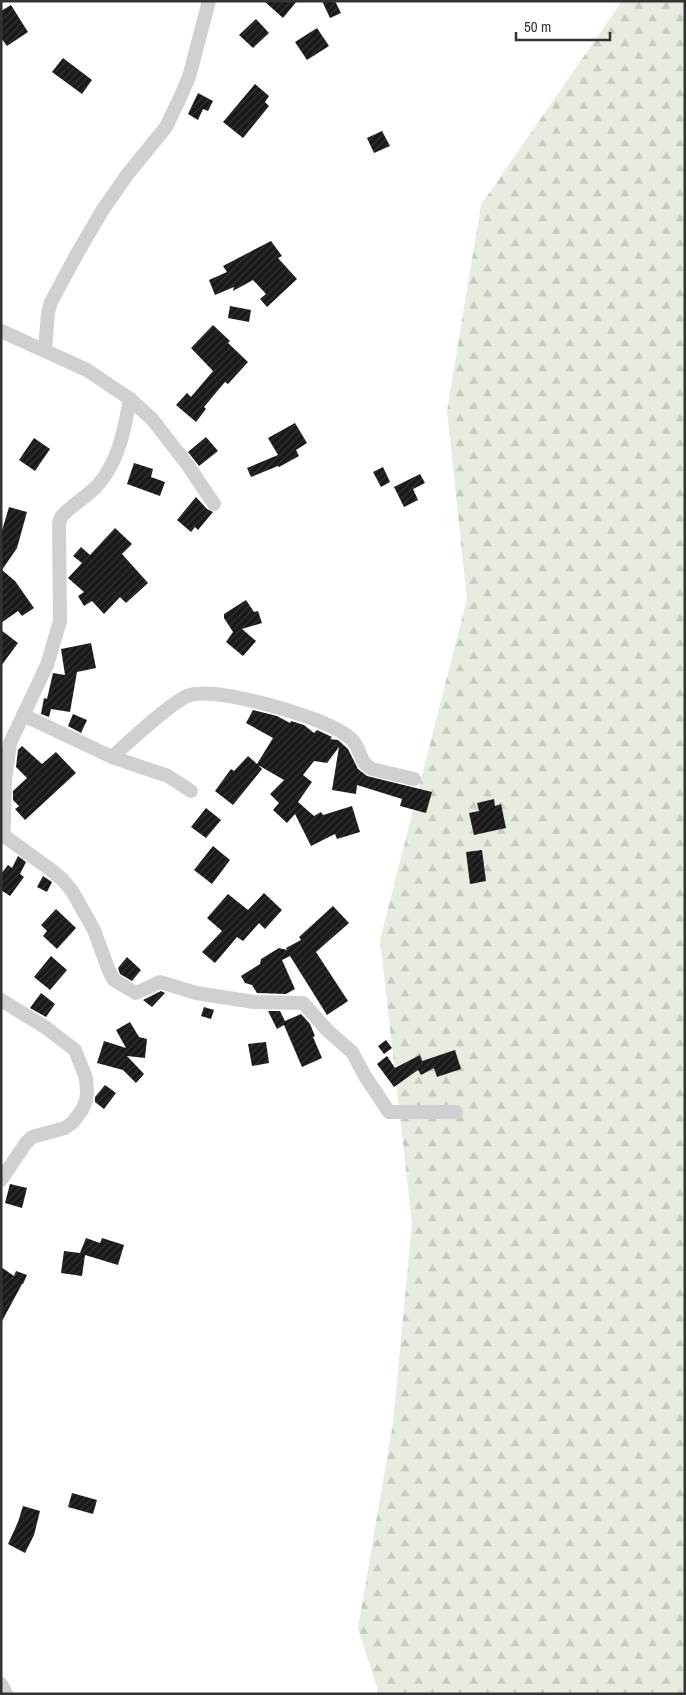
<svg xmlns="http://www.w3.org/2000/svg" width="686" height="1695" viewBox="0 0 686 1695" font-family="'Archivo Narrow',sans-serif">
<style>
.forest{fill:url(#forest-firs)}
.building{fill:url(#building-hatch)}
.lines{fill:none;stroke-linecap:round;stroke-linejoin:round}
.street{stroke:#d0d0d0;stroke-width:14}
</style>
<defs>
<pattern id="forest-firs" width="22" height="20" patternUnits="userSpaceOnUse" patternTransform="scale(1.25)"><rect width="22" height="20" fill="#e6ecdf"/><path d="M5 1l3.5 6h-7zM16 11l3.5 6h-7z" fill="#c6cbc0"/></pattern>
<pattern id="building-hatch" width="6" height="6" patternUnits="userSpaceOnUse" patternTransform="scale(1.25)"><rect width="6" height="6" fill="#1a1a1a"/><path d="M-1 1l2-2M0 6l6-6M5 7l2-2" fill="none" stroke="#333"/></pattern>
</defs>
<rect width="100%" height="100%" fill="#fff"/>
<polygon class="forest" points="622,1 685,1 685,1694 379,1694 358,1628 393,1423 412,1223 380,940 467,599 447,411 481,205"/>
<g class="building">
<polygon points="264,1 297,1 283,18"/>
<polygon points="322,1 335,1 341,13 330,18"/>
<polygon points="11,5 28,32 7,46 1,38 1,11"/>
<polygon points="256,19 269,33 253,48 239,35"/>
<polygon points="317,28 329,46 307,60 295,42"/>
<polygon points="63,58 92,80 82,94 52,72"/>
<polygon points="255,84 269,96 265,102 269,106 243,138 223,122"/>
<polygon points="198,93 213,101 208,111 203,109 198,120 188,114"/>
<polygon points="382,131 390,146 374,153 367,138"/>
<polygon points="271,241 282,256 278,258 297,279 267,307 260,299 266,294 253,280 233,291 234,287 215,295 209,280 227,272 223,266"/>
<polygon points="230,306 251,310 249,322 228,318"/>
<polygon points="213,325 230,341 228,343 248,362 228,384 225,382 204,407 206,409 196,422 176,405 187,393 191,397 213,371 191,348"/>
<polygon points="295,423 307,443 296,450 299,456 279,467 278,466 251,477 247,468 278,455 268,438"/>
<polygon points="206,437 218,451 199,466 188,452"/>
<polygon points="34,438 50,449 35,471 19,460"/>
<polygon points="134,463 153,469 151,477 165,482 160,496 127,484"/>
<polygon points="383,467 390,482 381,487 373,472"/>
<polygon points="420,474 425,483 413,489 418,500 404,507 394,487"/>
<polygon points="196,497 207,509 213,512 198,530 195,527 191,532 177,520"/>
<polygon points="9,507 27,512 17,548 2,570 15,581 34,608 22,616 18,611 1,623 1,534"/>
<polygon points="115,528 132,544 122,554 148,583 126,603 120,597 104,614 92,601 84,606 78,596 84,592 68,578 82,563 73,556 81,547 90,555"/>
<polygon points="246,600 254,612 258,611 262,623 242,629 256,641 243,656 226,642 233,632 224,618 224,614"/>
<polygon points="1,630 18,643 1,666"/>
<polygon points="91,643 96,668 77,672 70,712 51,709 49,717 41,714 44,698 47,699 53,673 65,675 61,649"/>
<polygon points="253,710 277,716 290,723 291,721 304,725 314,733 317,730 332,737 330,739 338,740 348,749 358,769 367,776 432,792 426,813 400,806 402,799 357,785 356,794 332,790 339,747 327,763 314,761 303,775 312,782 298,802 314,816 321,812 323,815 352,806 360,832 337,839 335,834 311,846 295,814 287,823 273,810 279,803 270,794 284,780 258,765 262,769 233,805 215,791 231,769 234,771 248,756 257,764 273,738 246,723"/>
<polygon points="73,714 87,720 81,733 68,726"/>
<polygon points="22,746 42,764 56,752 76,773 25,820 15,809 19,806 13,800 13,791 27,778 16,767 18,750"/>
<polygon points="494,799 495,806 501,804 506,828 474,835 469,813 479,811 477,803"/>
<polygon points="206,808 221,820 206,838 191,827"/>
<polygon points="213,846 230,860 212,884 194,870"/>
<polygon points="482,850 486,881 470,884 466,852"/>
<polygon points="18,856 26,862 20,874 24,877 10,896 1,890 1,874 8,865 12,868"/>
<polygon points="43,876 52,882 47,892 37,887"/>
<polygon points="264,893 282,910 265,929 259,923 243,941 237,937 215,963 202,952 222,931 207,918 228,894 248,910"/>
<polygon points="333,906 349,923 316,952 348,1001 327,1015 290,956 282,960 295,989 286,994 257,993 252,985 245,983 241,976 260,964 261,959 279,948 287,950 286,948 301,940 299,937"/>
<polygon points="56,909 76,928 57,949 43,936 47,931 41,925"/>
<polygon points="51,956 67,970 50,990 34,977"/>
<polygon points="127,957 141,970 132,981 120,974 118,968"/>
<polygon points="161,991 165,993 152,1007 143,1000"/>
<polygon points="41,993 55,1004 46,1017 30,1008"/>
<polygon points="204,1007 214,1010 211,1019 201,1016"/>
<polygon points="268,1011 280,1011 285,1021 301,1014 310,1024 315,1036 313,1037 322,1058 302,1067 284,1025 277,1029"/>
<polygon points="130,1022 139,1037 147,1039 145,1058 127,1056 144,1074 136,1083 123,1070 97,1063 104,1041 126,1048 116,1030"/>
<polygon points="386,1040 392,1048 384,1054 378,1046"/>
<polygon points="266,1042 269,1063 252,1066 248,1044"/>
<polygon points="455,1050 461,1069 437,1077 434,1068 421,1075 418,1070 394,1087 377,1064 387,1056 395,1068 420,1055 422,1061"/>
<polygon points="105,1085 116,1093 104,1109 95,1102 95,1097"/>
<polygon points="10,1184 27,1188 22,1208 5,1203"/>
<polygon points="86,1238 100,1243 102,1238 124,1245 118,1265 85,1255 82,1276 61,1273 64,1251 80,1253"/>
<polygon points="1,1267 14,1276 16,1271 27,1275 23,1284 22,1284 1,1323"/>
<polygon points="72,1493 97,1500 93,1514 68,1507"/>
<polygon points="23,1506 40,1511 34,1535 25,1553 8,1544 18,1522"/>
</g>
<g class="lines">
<g class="street">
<polyline points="1,331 87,370 130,399 152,419 187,464 214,504"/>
<polyline points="45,350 48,313 51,302 78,252 102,211 127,175 166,127 179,100 189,77 209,1"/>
<polyline points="23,715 112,757 168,776 191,791"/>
<path d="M112,757C128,743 173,700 190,695C218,687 313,715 338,730C343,733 349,736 353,741C362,751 358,761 372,769L414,779"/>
<polyline points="3,835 51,870 63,880 72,891 94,930 109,971 114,980 136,993 160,982 196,993 254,1002 303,1003 328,1031 352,1052 365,1076 389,1112 456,1112"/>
<path d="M1,837L3,835L4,819L5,780L10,743L47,665L60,621L59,524L61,517C72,505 86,497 97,486C119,461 124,431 130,399"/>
<polyline points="1,1000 45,1027 75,1050 86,1078 87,1092 86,1101 82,1110 73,1122 65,1128 32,1137 26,1143 1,1180"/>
<polyline points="1,1684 6,1694"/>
</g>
</g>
<rect width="686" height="1695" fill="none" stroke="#333333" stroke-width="5"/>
<path d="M516 32v8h94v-8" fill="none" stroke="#333333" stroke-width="2.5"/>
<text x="524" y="32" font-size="15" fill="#333333" stroke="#ffffff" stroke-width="4" paint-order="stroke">50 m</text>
</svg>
